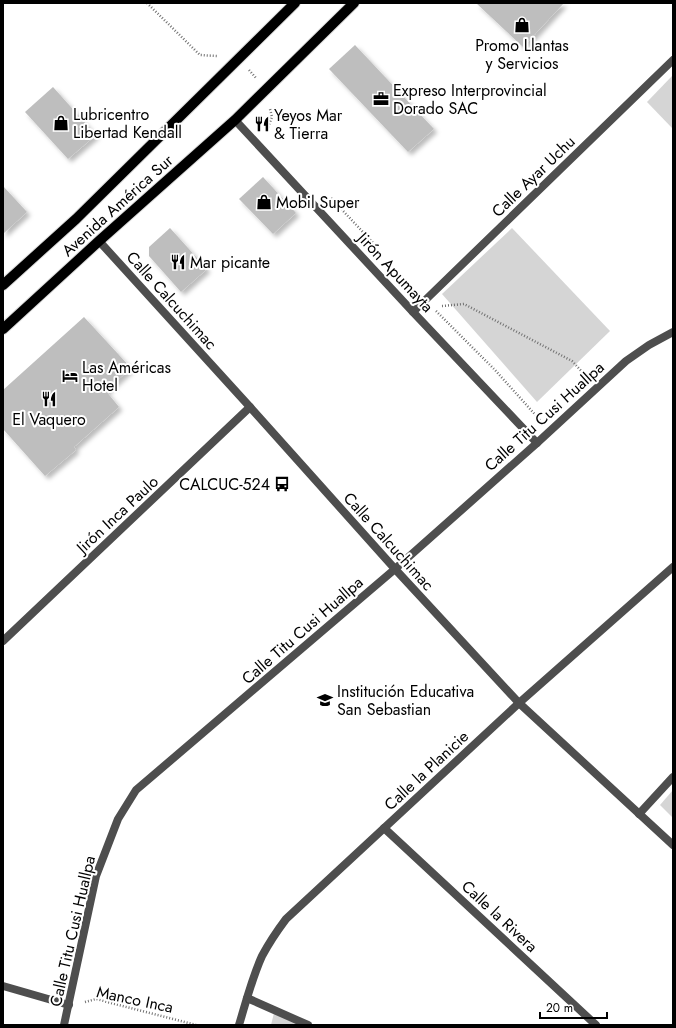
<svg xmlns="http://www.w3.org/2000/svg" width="676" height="1028" viewBox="0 0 676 1028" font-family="Jost,sans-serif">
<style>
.green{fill:#d5d5d5}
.building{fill:#bebebe;filter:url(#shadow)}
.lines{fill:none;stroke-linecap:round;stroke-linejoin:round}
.primary-casing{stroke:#dbdbdb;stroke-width:12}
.path{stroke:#707070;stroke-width:2.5;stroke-dasharray:1 2;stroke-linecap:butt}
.street{stroke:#4e4e4e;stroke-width:8}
.primary{stroke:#000;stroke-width:10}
.labels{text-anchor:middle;stroke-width:4;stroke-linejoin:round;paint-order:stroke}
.poi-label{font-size:16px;fill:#000;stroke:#fff;text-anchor:start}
.street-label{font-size:16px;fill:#000;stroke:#fff}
</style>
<defs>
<filter id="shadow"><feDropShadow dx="3.5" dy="3.5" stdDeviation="2" flood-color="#0004"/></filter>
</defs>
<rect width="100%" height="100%" fill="#fff"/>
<g class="green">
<polygon points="673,75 673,129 647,102"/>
<polygon points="512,228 610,331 537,402 442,294"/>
<polygon points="673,790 673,818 660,805"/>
<polygon points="274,1013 314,1025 271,1025"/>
</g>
<g class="building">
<polygon points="476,3 564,3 523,47"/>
<polygon points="355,45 434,129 408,152 329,69"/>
<polygon points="53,87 96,135 68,159 25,112"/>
<polygon points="263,177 296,213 273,234 239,199"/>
<polygon points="3,186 27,212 3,234"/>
<polygon points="170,228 207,269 181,292 149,256 149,247"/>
<polygon points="84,317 131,368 106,391 119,407 74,447 76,450 45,476 3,429 3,390"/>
</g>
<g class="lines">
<defs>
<g id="primary">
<polyline points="3,285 76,219 295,3"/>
<polyline points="3,329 99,241 235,120 354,3"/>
</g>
</defs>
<use href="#primary" class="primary-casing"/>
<g class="path">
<polyline points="147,3 200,55 217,56"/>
<polyline points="249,70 256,78"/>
<polyline points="267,130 272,117 270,109"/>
<polyline points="331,198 377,247"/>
<polyline points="442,306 464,304 572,361 586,376"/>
<polyline points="436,311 495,370 540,420"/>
<polyline points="85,1002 96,999 196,1025"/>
</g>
<g class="street">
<polyline points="235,120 413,312 537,443"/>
<polyline points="99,241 250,407 395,569 519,703 673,845"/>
<polyline points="413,312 673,60"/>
<polyline points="3,641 250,407"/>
<polyline points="639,814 673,777"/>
<polyline points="384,828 596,1025"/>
<polyline points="3,986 69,1005"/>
<polyline points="247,998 308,1025"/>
<polyline points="64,1025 96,876 118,819 136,790 395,569 537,443 626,361 649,345 673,332"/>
<path d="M239,1025C246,1002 252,978 262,956C269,943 277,931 286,919L519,703L673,567"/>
</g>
<use href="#primary" class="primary"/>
</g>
<defs>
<symbol id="shop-bare" viewBox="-9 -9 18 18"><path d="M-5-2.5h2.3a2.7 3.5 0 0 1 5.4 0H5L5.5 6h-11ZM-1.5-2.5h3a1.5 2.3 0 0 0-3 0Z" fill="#000" stroke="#fff" stroke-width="2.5" paint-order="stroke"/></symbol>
<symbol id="office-bare" viewBox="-9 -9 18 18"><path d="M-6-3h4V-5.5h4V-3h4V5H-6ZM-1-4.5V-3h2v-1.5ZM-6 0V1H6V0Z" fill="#000" stroke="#fff" stroke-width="2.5" paint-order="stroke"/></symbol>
<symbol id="restaurant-bare" viewBox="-9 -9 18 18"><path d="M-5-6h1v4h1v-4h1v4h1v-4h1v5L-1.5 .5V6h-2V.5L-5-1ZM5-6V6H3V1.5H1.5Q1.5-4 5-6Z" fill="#000" stroke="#fff" stroke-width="2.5" paint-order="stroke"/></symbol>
<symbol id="hotel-bare" viewBox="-9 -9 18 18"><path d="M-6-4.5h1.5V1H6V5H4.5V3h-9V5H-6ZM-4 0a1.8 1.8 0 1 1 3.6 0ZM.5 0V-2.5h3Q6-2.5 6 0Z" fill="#000" stroke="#fff" stroke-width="2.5" paint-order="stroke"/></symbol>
<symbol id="bus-bare" viewBox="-9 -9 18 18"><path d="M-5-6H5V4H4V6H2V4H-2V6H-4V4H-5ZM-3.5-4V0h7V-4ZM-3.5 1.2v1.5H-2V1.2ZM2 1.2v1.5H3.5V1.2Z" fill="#000" stroke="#fff" stroke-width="2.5" paint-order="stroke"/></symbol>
<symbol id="school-bare" viewBox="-9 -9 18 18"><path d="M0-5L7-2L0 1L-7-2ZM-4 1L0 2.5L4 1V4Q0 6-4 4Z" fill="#000" stroke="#fff" stroke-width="2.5" paint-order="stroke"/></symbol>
</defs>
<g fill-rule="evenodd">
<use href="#shop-bare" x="511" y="14" width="22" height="22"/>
<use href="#office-bare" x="370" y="88" width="22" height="22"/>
<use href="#shop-bare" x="50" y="112" width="22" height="22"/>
<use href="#restaurant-bare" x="251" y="113" width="22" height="22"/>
<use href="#shop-bare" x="253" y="191" width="22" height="22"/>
<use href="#restaurant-bare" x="167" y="251" width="22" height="22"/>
<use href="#hotel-bare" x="59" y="365" width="22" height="22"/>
<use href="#restaurant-bare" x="38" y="388" width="22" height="22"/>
<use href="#bus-bare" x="271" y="473" width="22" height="22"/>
<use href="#school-bare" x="314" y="689" width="22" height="22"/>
</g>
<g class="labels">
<g class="poi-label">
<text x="522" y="51" text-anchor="middle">Promo Llantas<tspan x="522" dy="18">y Servicios</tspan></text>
<text x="393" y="96">Expreso Interprovincial<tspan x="393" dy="18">Dorado SAC</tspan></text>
<text x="73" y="120">Lubricentro<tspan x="73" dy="18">Libertad Kendall</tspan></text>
<text x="274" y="121">Yeyos Mar<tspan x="274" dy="18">&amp; Tierra</tspan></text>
<text x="276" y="208">Mobil Super</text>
<text x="190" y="268">Mar picante</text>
<text x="82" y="373">Las Américas<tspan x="82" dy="18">Hotel</tspan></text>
<text x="49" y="425" text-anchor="middle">El Vaquero</text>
<text x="270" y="490" text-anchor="end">CALCUC-524</text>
<text x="337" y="697">Institución Educativa<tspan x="337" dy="18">San Sebastian</tspan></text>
</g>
<g class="street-label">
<text transform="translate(533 176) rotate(-44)" y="6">Calle Ayar Uchu</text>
<text transform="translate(117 205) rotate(-42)" y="6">Avenida América Sur</text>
<text transform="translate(396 272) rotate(47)" y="6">Jirón Apumayta</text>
<text transform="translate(172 300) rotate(48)" y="6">Calle Calcuchimac</text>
<text transform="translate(544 416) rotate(-42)" y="6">Calle Titu Cusi Huallpa</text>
<text transform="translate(117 514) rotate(-43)" y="6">Jirón Inca Paulo</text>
<text transform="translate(389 541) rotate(48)" y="6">Calle Calcuchimac</text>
<text transform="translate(302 630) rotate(-41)" y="6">Calle Titu Cusi Huallpa</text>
<text transform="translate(426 770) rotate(-43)" y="6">Calle la Planicie</text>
<text transform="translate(500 916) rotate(43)" y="6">Calle la Rivera</text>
<text transform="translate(72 931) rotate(-77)" y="6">Calle Titu Cusi Huallpa</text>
<text transform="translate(135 999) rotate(12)" y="6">Manco Inca</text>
</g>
</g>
<rect width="676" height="1028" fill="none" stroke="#000000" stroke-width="8"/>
<path d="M540 1012v6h67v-6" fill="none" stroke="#000000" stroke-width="2"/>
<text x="546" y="1012" font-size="12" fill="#000000" stroke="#ffffff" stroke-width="3" paint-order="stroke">20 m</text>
</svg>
